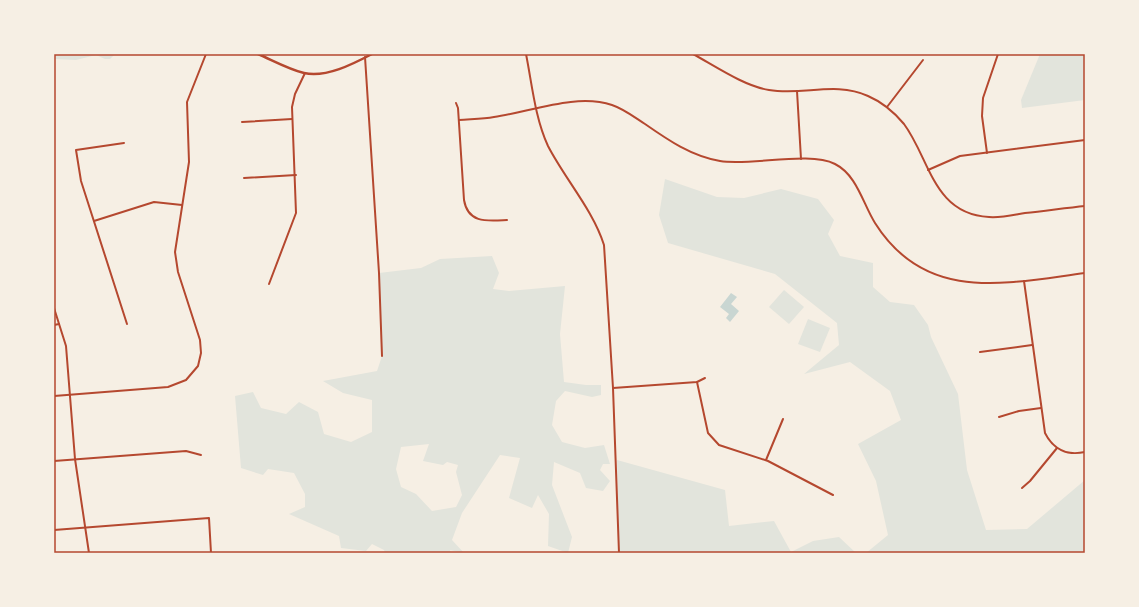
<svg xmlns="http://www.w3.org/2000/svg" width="1139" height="607" viewBox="0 0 1139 607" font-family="Overpass,sans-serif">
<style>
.green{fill:#e2e4dc;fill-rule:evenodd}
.water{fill:#c9d6d2}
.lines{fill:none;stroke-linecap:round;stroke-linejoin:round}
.minor{stroke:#b5482f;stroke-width:2}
.tertiary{stroke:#b5482f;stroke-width:2.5}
.neatline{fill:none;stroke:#b5482f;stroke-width:1.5}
</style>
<rect width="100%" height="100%" fill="#f6efe4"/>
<g class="green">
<polygon points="54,54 115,54 110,59 105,59 96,55 76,60 54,59"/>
<polygon points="1040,54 1085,54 1085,100 1022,108 1021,100"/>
<polygon points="665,179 717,197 744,198 781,189 818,199 834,220 828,234 840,256 873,263 873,287 890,302 914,305 928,325 931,337 958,394 967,470 986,530 1027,529 1085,480 1085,553 866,553 888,535 876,481 858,444 901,420 890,391 850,362 804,374 839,345 837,323 775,274 668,243 659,215"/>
<path d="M492,256L499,273L493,289L509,291L565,286L560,334L564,382L586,385H601V395L592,397L565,391L556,401L552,425L562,442L585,448L604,445L610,464H603L600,470L610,481L603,491L586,488L580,473L554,462L552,485L572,537L568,553L548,546L549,514L538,495L532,508L509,498L520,458L500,455L462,513L452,540L464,553L506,552L509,553H464L450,550L451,553H385L384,550L372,544L366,551L341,548L339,536L289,514L305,507V494L294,473L268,469L263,475L241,468L235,396L253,392L261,408L286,414L299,402L318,412L324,434L351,442L372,432V400L343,393L323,381L377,371L382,356L379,273L421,268L440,259ZM429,444L423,461L443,465L447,462L458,465L456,472L462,495L456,507L432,511L416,494L401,487L396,469L401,447Z"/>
<polygon points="784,290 804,307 789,324 769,307"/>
<polygon points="808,319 830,328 820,352 798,344"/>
<polygon points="617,460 725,490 729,526 774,521 791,552 813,541 839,537 856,553 619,553"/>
</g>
<polygon class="water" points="731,293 737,297 731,304 739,311 730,322 726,318 729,314 720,307"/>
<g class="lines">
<g class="minor">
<path d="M526,54C532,84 535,118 548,146C565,179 593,210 604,245L613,388L619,553"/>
<path d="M693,54C715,66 744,86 769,90C803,96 835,81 868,96C882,102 894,112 904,124C930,159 933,214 989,217C1001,218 1013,215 1025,213C1045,211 1065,208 1085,206"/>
<polyline points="365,57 379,273 382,356"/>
<polyline points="797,91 801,159"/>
<path d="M456,103L458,108L464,200C468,224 488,221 507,220"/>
<polyline points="887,107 923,60"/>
<path d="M459,120C471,119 483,119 494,117C530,112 576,93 612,105C624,109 634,117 645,124C668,140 691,156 720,161C752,166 809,151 835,164C857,175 863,204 875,223C926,304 1007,283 1085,273"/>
<polyline points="242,122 292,119"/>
<polyline points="124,143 76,150 81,181 127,324"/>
<polyline points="987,153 982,116 983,98 998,54"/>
<polyline points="928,170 960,156 1085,140"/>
<polyline points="244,178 296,175"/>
<polyline points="94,221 154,202 182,205"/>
<path d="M1024,281L1045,433C1053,449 1067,456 1085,452"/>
<polyline points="269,284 296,213 292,107 295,94 305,73"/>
<polyline points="54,308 66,346 75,459 89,553"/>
<polyline points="54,325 59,324"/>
<polyline points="980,352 1032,345"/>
<polyline points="697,382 708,433 719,445 768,461 833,495"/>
<polyline points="613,388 697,382 705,378"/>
<polyline points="54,396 168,387 186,380 198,366 201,353 200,340 178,272 175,252 189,162 187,102 206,54"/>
<polyline points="999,417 1019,411 1041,408"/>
<polyline points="766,460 783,419"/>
<polyline points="54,461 186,451 201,455"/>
<polyline points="1022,488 1030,481 1057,448"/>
<polyline points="54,530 209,518 211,553"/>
</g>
<path class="tertiary" d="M258,54C272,60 288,69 304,73C326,78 353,64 372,54"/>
</g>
<rect width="1139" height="607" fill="none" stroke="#f6efe4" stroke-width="110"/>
<rect x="55" y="55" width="1029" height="497" class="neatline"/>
</svg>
